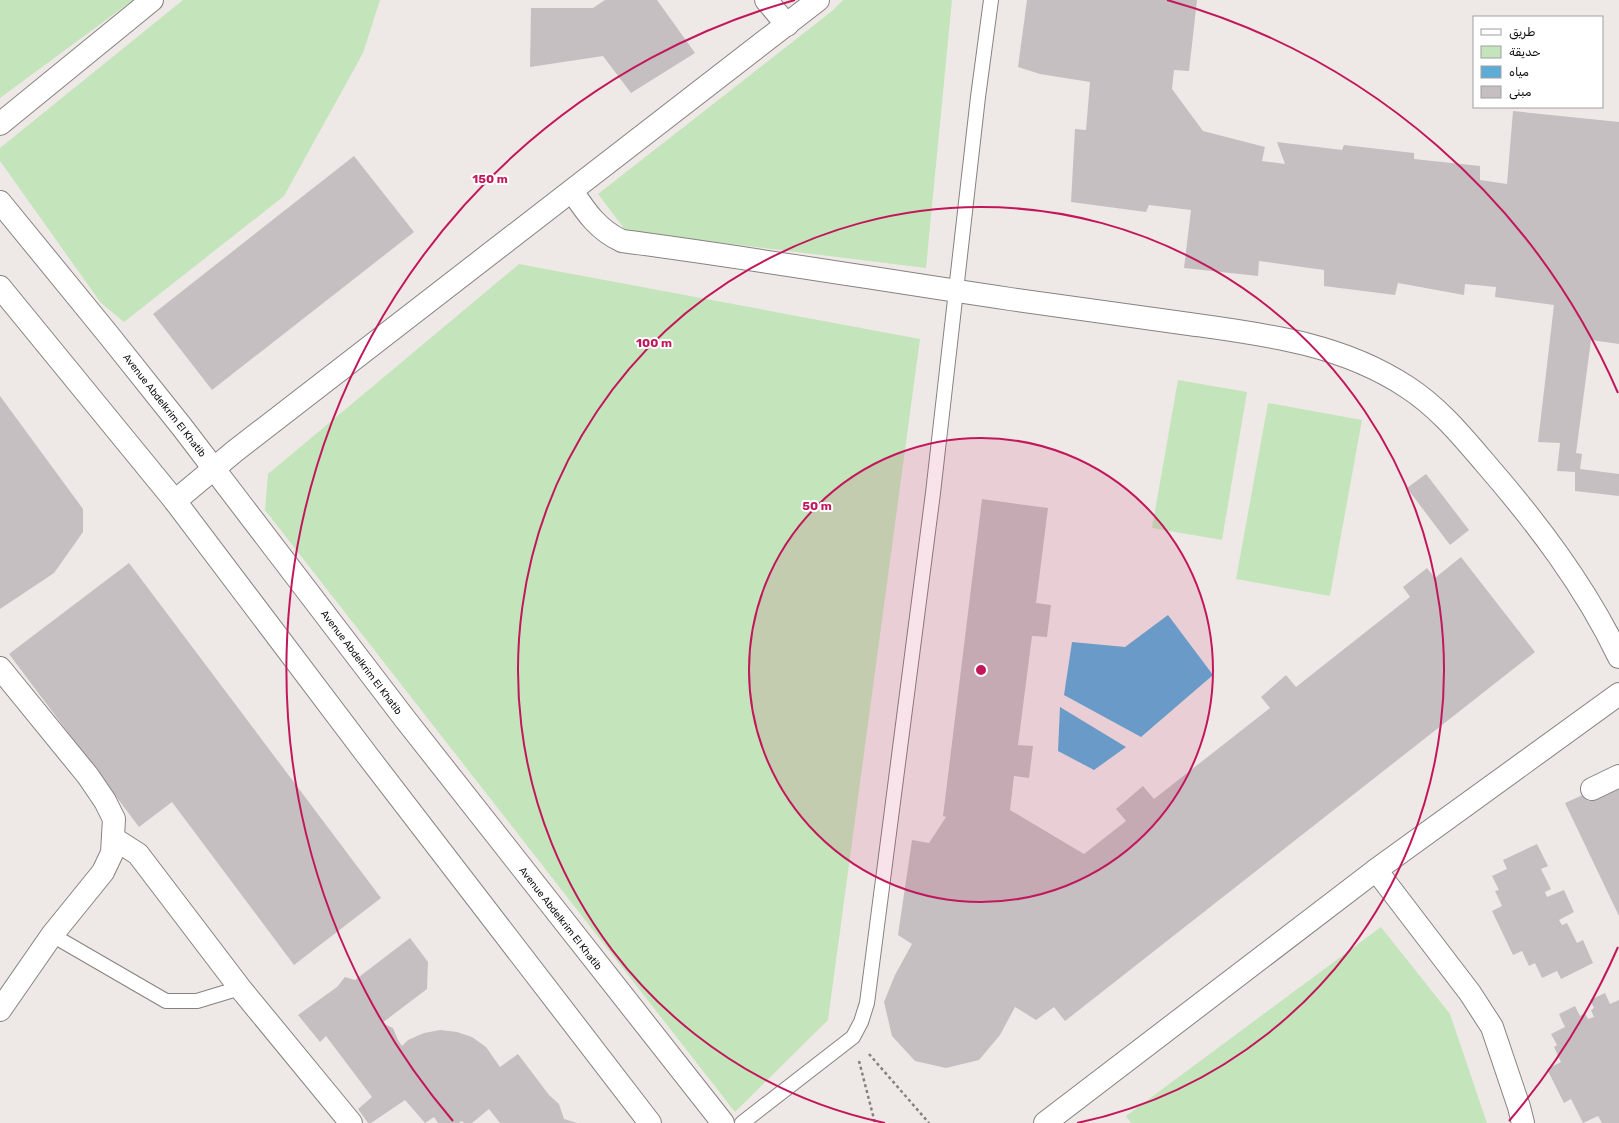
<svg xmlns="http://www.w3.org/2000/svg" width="1619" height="1123" viewBox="0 0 1619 1123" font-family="Rubik,Cairo,sans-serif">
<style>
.green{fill:#c4e5bb}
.water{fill:#5eacd6}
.building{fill:#c5bfc1}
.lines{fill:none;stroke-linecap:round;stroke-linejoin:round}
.service-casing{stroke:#878280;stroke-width:16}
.minor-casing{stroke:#878280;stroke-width:24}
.tertiary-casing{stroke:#878280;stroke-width:24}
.path{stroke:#84817f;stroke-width:2.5;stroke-dasharray:3 3;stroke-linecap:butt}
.service{stroke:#fff;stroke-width:14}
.minor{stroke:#fff;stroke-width:22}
.tertiary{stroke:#fff;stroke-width:22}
.ring{fill:none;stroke:#c2185b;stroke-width:2}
.labels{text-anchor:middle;stroke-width:4;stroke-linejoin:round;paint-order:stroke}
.street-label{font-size:10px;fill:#100f0e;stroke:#fff}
.centre{fill:#c2185b;stroke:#fff;stroke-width:2}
.ring-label{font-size:12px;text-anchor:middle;font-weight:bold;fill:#c2185b;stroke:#fff;stroke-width:4;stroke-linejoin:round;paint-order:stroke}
</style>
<rect width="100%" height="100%" fill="#eee9e6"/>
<g class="green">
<polygon points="0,0 133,0 0,98"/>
<polygon points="183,0 380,0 363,53 284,196 124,322 101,303 0,161 0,148"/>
<polygon points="843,0 952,0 926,268 626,231 598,194 832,11"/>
<polygon points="519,264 920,339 828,1020 735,1112 265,510 268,474"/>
<polygon points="1178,380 1247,392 1222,540 1152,528"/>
<polygon points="1268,403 1362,420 1330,596 1236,579"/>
<polygon points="1381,927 1450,1014 1487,1123 1131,1123 1126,1116"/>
</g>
<g class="water">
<polygon points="1168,615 1213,675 1141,737 1064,695 1072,642 1125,647"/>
<polygon points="1060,707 1126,747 1094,770 1058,751"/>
</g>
<g class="building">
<polygon points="605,0 657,0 695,53 631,93 603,56 530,67 531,8 593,8"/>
<polygon points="1027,0 1197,0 1189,71 1174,70 1172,89 1203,131 1265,147 1262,161 1285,164 1277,142 1342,150 1344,145 1414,153 1414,159 1480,166 1480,180 1507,184 1513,111 1619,122 1619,344 1591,340 1576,453 1582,454 1580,469 1619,474 1619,496 1575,491 1575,472 1557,471 1560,443 1538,442 1554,305 1495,297 1496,287 1465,284 1464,295 1398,283 1395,295 1324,286 1324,270 1259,261 1258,276 1184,268 1191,210 1149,205 1146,212 1071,202 1075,129 1086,130 1090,82 1040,74 1018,67"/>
<polygon points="354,156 414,232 212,390 153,314"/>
<polygon points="0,396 83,509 83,532 54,573 0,609"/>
<polygon points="1426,474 1469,530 1450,545 1407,488"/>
<polygon points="982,499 1048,508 1036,603 1051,605 1047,637 1032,636 1018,745 1033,746 1029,778 1014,776 1010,810 1084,854 1126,821 1116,809 1143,786 1154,799 1270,708 1261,697 1286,675 1296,687 1410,597 1403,587 1427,568 1435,578 1461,557 1535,652 1065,1021 1054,1007 1036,1020 1015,1007 1000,1035 979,1060 946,1068 915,1061 892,1036 884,1002 895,975 912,944 898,935 912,840 929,843 946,817 943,816"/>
<polygon points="129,563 381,898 294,965 172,802 139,827 9,654"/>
<polygon points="1619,787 1619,916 1565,803 1585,794 1588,801"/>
<polygon points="1537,844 1548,866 1541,869 1551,889 1545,892 1547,897 1564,890 1574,912 1559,920 1562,925 1567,923 1577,943 1583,940 1593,963 1561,979 1557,971 1542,978 1535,963 1529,966 1522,951 1513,955 1492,911 1502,906 1495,891 1499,890 1492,876 1507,869 1503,860"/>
<polygon points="410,938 428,962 427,989 382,1023 393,1028 398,1040 402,1046 408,1040 424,1033 440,1030 457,1032 472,1037 486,1047 500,1067 518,1054 549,1095 559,1104 564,1119 577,1123 500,1123 489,1109 472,1123 464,1123 462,1121 459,1123 438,1123 434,1117 425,1123 405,1100 371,1123 368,1123 358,1109 372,1097 326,1036 320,1042 298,1015 337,987 345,977 355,980"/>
<polygon points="1605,993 1610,1004 1619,1000 1619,1123 1602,1123 1598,1116 1583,1123 1571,1099 1564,1103 1547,1069 1561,1062 1554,1047 1557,1045 1551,1034 1565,1027 1559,1014 1575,1006 1580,1016 1585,1013 1588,1019 1594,1017 1591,1010 1594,1008 1590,1000"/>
</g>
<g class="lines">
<defs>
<g id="service">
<polyline points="52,935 166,1001 197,1001 240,988"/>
<polyline points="742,1123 853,1037 861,1022 867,1003 933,493 978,97 991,0"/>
</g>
<g id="minor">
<polyline points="766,0 787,25"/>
<polyline points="0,124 152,0"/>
<path d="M572,191C586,212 598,230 622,241C752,258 881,280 1010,299C1067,307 1124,315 1182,323C1260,334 1339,342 1407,387C1438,407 1461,435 1485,463C1537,523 1585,586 1619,657"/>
<polyline points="0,668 88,776 105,801 114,819 112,853 103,872 52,935 0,1010"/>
<polyline points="1592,789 1619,776"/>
<polyline points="113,838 138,854 240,988 351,1123"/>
<polyline points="1376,870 1470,993 1492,1027 1519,1107 1523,1123"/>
<polyline points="1045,1123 1376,870 1619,694"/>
</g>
<g id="tertiary">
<polyline points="0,202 107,333 182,427 405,719 723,1123"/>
<polyline points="0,287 175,501 367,755 650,1123"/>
<polyline points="175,501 235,451 818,0"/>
</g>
</defs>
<use href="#service" class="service-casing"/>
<use href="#minor" class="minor-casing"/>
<use href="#tertiary" class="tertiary-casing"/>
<g class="path">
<polyline points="869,1054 929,1123"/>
<polyline points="859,1061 875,1123"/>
</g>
<use href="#service" class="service"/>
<use href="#minor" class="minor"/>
<use href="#tertiary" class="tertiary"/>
</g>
<circle cx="981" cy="670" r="232" fill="#c2185b" fill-opacity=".12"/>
<g class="ring">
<circle cx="981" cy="670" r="232"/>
<path d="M885 1123A463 463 0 1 1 1077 1123"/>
<path d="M1618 947A695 695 0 0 1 1509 1121M453 1121A695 695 0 0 1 795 0M1167 0A695 695 0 0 1 1618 393"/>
</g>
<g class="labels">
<g class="street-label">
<text transform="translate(165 405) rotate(52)" y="4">Avenue Abdelkrim El Khatib</text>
<text transform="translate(362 662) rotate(53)" y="4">Avenue Abdelkrim El Khatib</text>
<text transform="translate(561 918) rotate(52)" y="4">Avenue Abdelkrim El Khatib</text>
</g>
</g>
<circle cx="981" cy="670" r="6" class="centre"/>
<g class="ring-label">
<text x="490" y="183">150 m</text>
<text x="654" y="347">100 m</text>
<text x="817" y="510">50 m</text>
</g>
<rect x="1473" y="16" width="130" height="92" fill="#ffffff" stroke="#9f9f9f"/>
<rect x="1481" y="29" width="20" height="6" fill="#ffffff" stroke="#9f9f9f"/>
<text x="1509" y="36" font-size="12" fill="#100f0e">طريق</text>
<rect x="1481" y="46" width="20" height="12" fill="#c4e5bb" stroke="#9f9f9f"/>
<text x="1509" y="56" font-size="12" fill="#100f0e">حديقة</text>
<rect x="1481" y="66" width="20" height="12" fill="#5eacd6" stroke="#9f9f9f"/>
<text x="1509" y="76" font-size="12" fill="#100f0e">مياه</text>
<rect x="1481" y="86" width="20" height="12" fill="#c5bfc1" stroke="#9f9f9f"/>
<text x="1509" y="96" font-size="12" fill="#100f0e">مبنى</text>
</svg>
